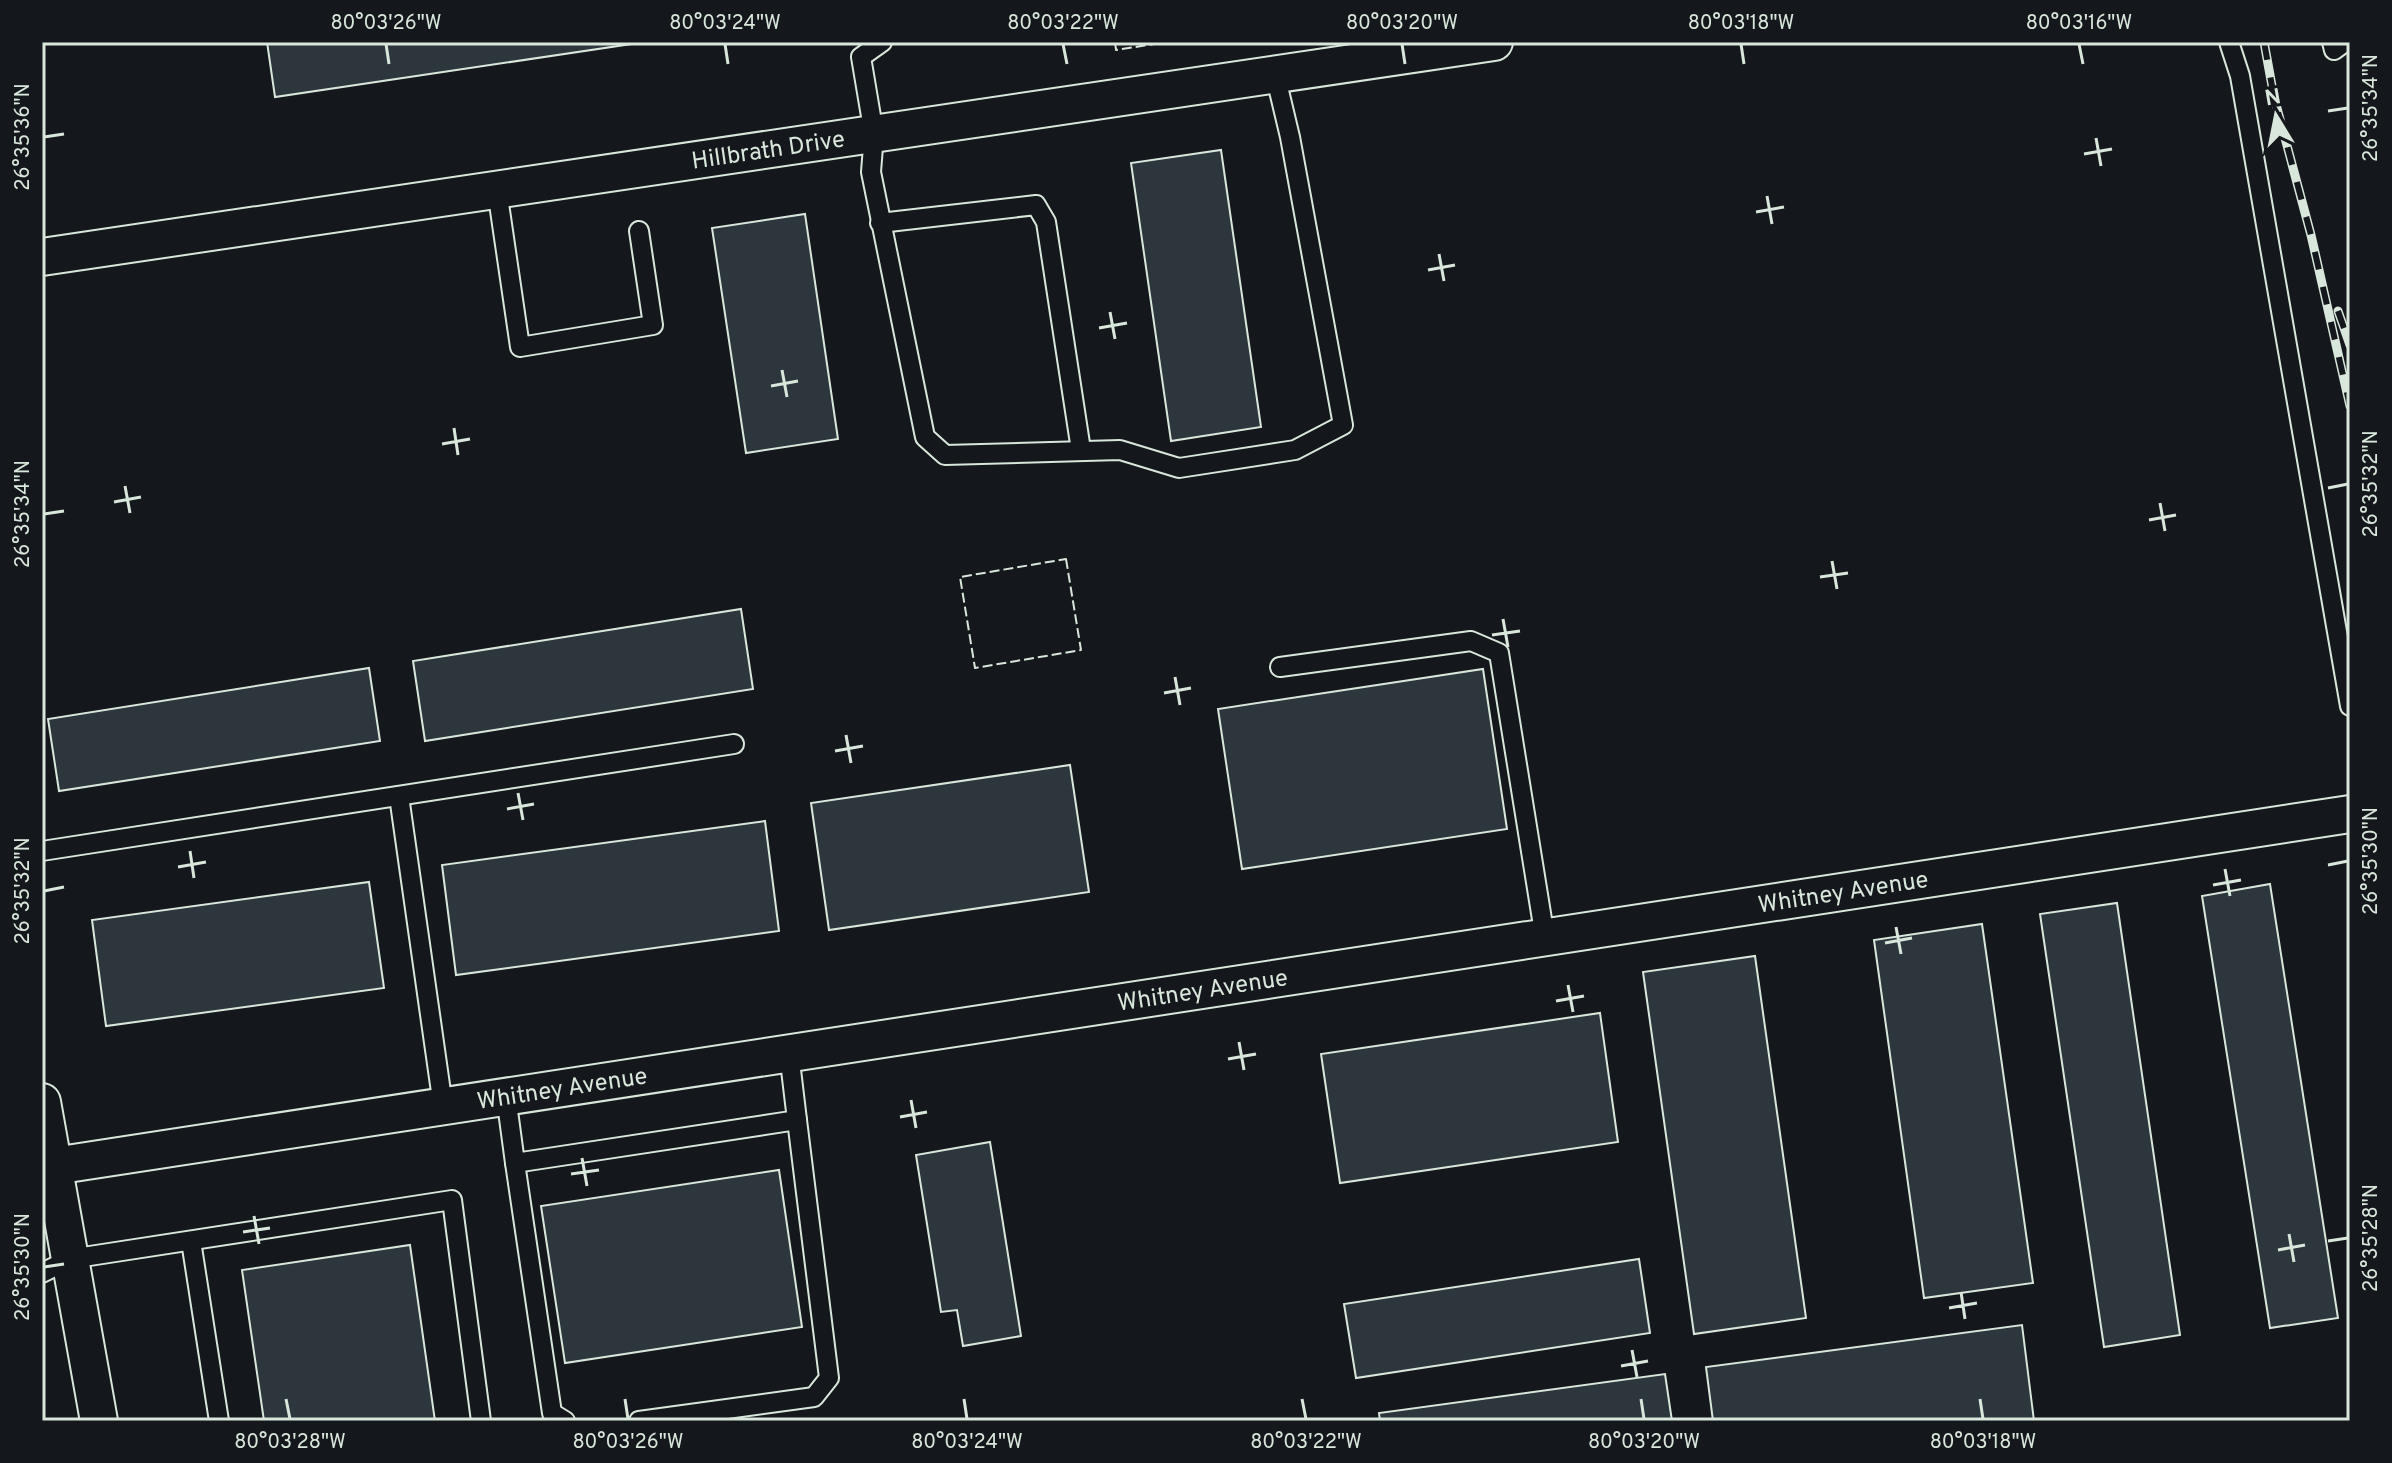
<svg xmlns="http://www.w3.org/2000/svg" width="2392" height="1463" viewBox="0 0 2392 1463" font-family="Overpass,sans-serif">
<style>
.building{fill:#2c363c;stroke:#d8e6dc;stroke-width:2}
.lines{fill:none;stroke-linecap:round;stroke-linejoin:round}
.service-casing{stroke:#d8e6dc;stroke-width:22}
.minor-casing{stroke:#d8e6dc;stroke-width:40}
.service{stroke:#14181c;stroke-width:18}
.minor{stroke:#14181c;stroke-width:36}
.rail-casing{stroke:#d8e6dc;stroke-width:9}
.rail{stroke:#14181c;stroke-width:6;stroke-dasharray:18;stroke-linecap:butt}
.fence{stroke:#d8e6dc;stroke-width:2;stroke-dasharray:10 4;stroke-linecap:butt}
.ticks{fill:none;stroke:#d8e6dc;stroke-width:3}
.labels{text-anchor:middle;stroke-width:6;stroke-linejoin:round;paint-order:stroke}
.street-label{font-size:24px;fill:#d8e6dc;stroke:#14181c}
.neatline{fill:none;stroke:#d8e6dc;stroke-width:3}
.ticks-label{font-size:20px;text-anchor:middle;fill:#d8e6dc}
</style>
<rect width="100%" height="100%" fill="#14181c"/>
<g class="building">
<polygon points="267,42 645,42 275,97"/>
<polygon points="1221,150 1261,427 1171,441 1131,163"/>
<polygon points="805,214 838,439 746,453 712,228"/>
<polygon points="741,609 753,689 425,741 413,661"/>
<polygon points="369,668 380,741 59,791 48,719"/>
<polygon points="1483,669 1507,829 1242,869 1218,709"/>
<polygon points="1070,765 1089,892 829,930 811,803"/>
<polygon points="765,821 779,931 456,975 442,865"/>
<polygon points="369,882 384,988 106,1026 92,920"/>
<polygon points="2270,884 2338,1318 2270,1328 2202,896"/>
<polygon points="2117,903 2180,1335 2104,1347 2040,914"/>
<polygon points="1982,924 2033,1283 1924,1298 1874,940"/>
<polygon points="1755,956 1806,1318 1694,1334 1643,972"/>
<polygon points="1600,1013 1618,1142 1340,1183 1321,1054"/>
<polygon points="990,1142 1021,1336 963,1346 957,1310 941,1312 916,1155"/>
<polygon points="779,1170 802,1327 565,1363 541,1206"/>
<polygon points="410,1245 435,1421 264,1421 242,1270"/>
<polygon points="1639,1259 1650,1333 1356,1378 1344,1304"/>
<polygon points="2022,1325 2034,1421 1713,1421 1706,1367"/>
<polygon points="1665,1374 1672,1421 1380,1421 1379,1413"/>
</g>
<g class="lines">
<defs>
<g id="service">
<polyline points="882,42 861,57 874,134 871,172 925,437 945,455 1120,450 1179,468 1295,450 1343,425 1290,137 1275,74"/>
<polyline points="2229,42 2240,76 2350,706"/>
<polyline points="2332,42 2334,50 2345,42"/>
<polyline points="497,190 520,347 653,325 639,231"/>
<polyline points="880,223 1036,205 1046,222 1081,450"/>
<polyline points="1280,667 1471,641 1499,653 1545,938"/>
<polyline points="399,796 443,1106"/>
<polyline points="42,851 734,744"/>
<polyline points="506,1096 515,1163 797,1120 789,1053"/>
<polyline points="515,1163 552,1413 565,1421"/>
<polyline points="191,1241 219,1421"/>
<polyline points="42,1273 70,1259 452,1200 481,1421"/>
<polyline points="639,1421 814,1397 829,1378 797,1120"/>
</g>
<g id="minor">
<path id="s1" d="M42,257L1494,42"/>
<polyline points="42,1102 99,1421"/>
<path id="s2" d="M54,1166L2350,814"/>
</g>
</defs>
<use href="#service" class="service-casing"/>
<use href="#minor" class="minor-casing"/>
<use href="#service" class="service"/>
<use href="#minor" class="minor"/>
<defs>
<g id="rail">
<polyline points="2264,42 2274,97 2311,235 2350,406"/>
<polyline points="2338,311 2350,345"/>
</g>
</defs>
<use href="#rail" class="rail-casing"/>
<use href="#rail" class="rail"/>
<g class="fence">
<polyline points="1115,42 1116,50 1167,42"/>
<polygon points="1066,559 1081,650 975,668 960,577"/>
</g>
</g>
<path class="ticks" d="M386,44L389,64M725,44L728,64M1063,44L1067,64M1402,44L1405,64M1741,44L1744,64M2079,44L2083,64M2328,111L2348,108M44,137L64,134M2096,138L2101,166M2084,154L2112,149M1767,196L1772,224M1756,212L1784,207M1439,254L1444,281M1428,270L1455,265M1110,312L1115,339M1099,328L1127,323M782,370L787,397M771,386L798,381M454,428L458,455M442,444L470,439M125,486L130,513M2328,488L2348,484M114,502L141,497M2160,503L2165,531M44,514L64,511M2149,520L2176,515M1832,561L1837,589M1820,577L1848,573M1503,619L1508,647M1492,635L1520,631M1175,677L1180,705M1164,693L1191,688M846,735L851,763M835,751L863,746M518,793L523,820M507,809L534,804M190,851L194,878M2328,865L2348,861M178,867L206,862M2225,869L2230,896M2213,885L2241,880M44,891L64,887M1896,927L1901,954M1885,943L1912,938M1568,985L1573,1012M1556,1001L1584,996M1239,1042L1244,1070M1228,1059L1256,1054M911,1100L916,1128M900,1117L927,1112M582,1158L587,1186M571,1174L599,1170M254,1216L259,1244M243,1232L270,1228M2289,1234L2294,1262M2328,1241L2348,1238M2278,1250L2305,1245M44,1267L64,1264M1961,1292L1965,1319M1949,1308L1977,1303M1632,1350L1637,1377M1621,1366L1648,1361M286,1399L290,1419M625,1399L628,1419M964,1399L967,1419M1302,1399L1306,1419M1641,1399L1644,1419M1980,1399L1983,1419"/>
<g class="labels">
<g class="street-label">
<text dy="8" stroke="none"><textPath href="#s1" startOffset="734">Hillbrath Drive</textPath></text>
<text dy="8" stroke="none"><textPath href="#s2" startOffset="1810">Whitney Avenue</textPath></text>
<text dy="8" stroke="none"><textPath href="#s2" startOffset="1162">Whitney Avenue</textPath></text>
<text dy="8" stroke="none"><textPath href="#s2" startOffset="514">Whitney Avenue</textPath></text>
</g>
</g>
<rect width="2392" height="1463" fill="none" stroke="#14181c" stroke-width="88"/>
<g transform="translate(2276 116) rotate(350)" stroke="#14181c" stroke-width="6" paint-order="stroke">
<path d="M0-6L14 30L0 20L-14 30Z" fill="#d8e6dc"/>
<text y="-12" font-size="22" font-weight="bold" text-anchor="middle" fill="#d8e6dc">N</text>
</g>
<rect x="44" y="44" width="2304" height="1375" class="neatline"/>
<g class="ticks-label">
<text x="386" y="29">80°03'26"W</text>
<text x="725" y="29">80°03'24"W</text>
<text x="1063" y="29">80°03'22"W</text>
<text x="1402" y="29">80°03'20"W</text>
<text x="1741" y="29">80°03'18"W</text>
<text x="2079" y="29">80°03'16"W</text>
<text transform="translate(2370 108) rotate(-90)" y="7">26°35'34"N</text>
<text transform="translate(22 137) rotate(-90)" y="7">26°35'36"N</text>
<text transform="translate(2370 484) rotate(-90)" y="7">26°35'32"N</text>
<text transform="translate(22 514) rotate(-90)" y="7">26°35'34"N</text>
<text transform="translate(2370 861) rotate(-90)" y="7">26°35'30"N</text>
<text transform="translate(22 891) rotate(-90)" y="7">26°35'32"N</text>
<text transform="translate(2370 1238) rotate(-90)" y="7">26°35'28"N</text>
<text transform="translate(22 1267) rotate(-90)" y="7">26°35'30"N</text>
<text x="290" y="1448">80°03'28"W</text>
<text x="628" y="1448">80°03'26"W</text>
<text x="967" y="1448">80°03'24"W</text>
<text x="1306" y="1448">80°03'22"W</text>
<text x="1644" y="1448">80°03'20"W</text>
<text x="1983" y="1448">80°03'18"W</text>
</g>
</svg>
